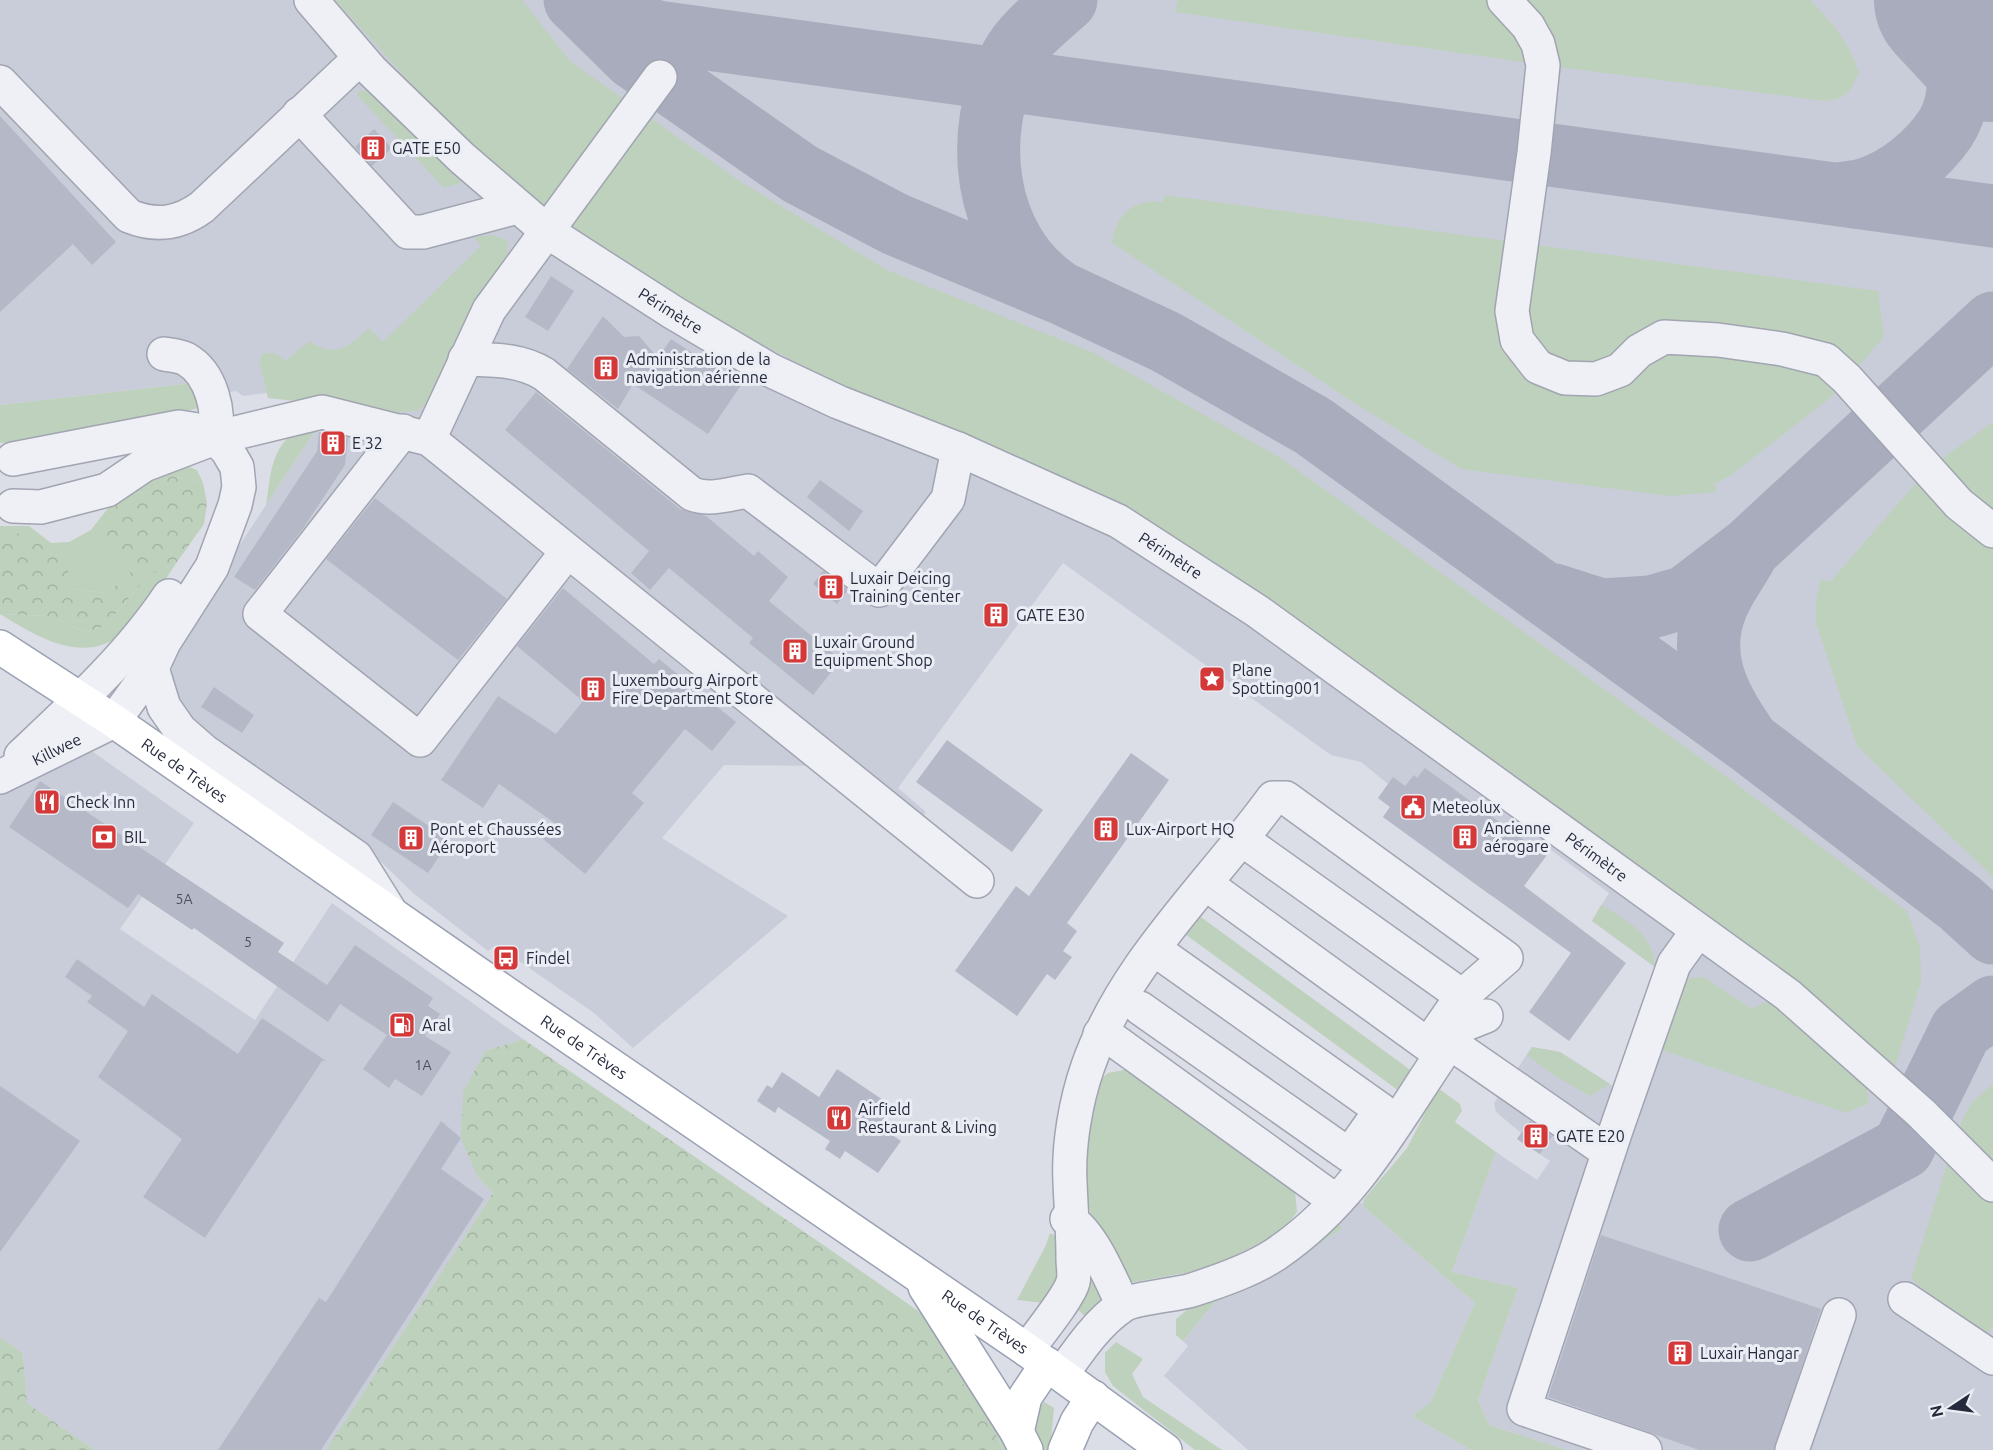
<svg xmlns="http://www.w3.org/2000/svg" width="1993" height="1450" viewBox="0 0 1993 1450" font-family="Ubuntu,sans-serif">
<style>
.built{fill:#c9cdd9}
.grass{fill:#bed1bc}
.forest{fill:url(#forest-crowns)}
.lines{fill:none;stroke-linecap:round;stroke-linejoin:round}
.taxiway{stroke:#a8acbc;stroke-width:63}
.runway{stroke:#a8acbc;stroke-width:156}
.building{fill:#b5b9c7}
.minor-casing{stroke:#a1a4b1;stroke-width:36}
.major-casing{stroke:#9aa1b3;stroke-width:36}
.minor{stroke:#eef0f5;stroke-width:33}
.major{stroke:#fff;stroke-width:33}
.labels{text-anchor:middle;stroke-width:6;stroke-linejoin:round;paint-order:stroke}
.number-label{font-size:14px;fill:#494e60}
.poi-label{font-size:16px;fill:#252a3d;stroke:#ebedf4;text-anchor:start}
.street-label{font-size:16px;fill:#252a3d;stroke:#ebedf4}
</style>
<defs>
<pattern id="forest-crowns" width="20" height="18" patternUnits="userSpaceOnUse" patternTransform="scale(1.5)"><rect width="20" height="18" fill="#bed1bc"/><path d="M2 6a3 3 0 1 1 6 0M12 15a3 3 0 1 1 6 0" fill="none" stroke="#a3b4a2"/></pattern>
</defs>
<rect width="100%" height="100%" fill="#dbdee7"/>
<g class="built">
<polygon points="0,0 1993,0 1993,1450 1567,1450 1489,1425 1478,1400 1518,1288 1452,1272 1496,1152 1537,1180 1550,1161 1517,1139 1521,1133 1496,1112 1494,1103 1532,1047 1560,1052 1616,1088 1655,967 1592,921 1609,893 1551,850 1536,870 1518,857 1490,895 1383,817 1390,807 1378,798 1388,784 1361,762 1331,755 1063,563 898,788 926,812 904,841 826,766 724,765 662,838 788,916 633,1048 594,1013 496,945 488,951 413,893 368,849 190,721 171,685 173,655 180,635 315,431 351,437 359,401 272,388 266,393 243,396 236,391 223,393 192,383 0,405"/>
<polygon points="76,740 194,823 120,929 255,1020 332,903 523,1039 485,1051 477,1176 493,1193 326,1450 95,1450 27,1403 23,1353 0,1337 0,777"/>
<polygon points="1354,1198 1362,1204 1364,1199 1364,1207 1475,1303 1430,1403 1412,1416 1471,1450 1248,1450 1164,1376 1188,1346 1183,1341 1215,1302 1256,1286 1343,1228 1331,1221"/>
</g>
<g class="grass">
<polygon points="335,0 522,0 570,61 738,180 887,270 1094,353 1279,457 1720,772 1907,911 1920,947 1921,981 1895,1067 1671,890 1268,602 842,387 654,286 558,216 462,139"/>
<path d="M1178,0H1810C1831,22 1851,43 1859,73C1849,93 1847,99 1824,101L1543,65L1175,12Z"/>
<polygon points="360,90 373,93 467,181 444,188 357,95"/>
<path d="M1165,195L1878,291L1884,337L1830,398L1731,475L1714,484L1717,492L1670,496L1461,469L1356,404L1112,243C1116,215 1133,198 1163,202Z"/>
<path d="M494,235L508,241L507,254L472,307L437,393L417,411L395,412L268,398L259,360L263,353H274L286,361L309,341C337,360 348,346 369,328L383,342L481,246L474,237Z"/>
<path d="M193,383L199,408C133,423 68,440 0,443V405Z"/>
<polygon points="1993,422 1993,877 1857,746 1816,623 1816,600 1821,579 1830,582 1929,468"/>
<path d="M298,429L315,431L266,505C271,474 270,449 298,429Z"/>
<polygon points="184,465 197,470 203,483 171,476 151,491 119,496 133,570 107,593 72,589 0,526 29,526 51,543 69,542 91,530 130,480"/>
<path d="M177,562C162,583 149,610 131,627C87,668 43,640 0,614L47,616L86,632L105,626L149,575Z"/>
<path d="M1601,905C1627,920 1654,935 1655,967L1592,921Z"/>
<polygon points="1198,915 1416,1074 1403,1094 1185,934"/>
<polygon points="1704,977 1752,1009 1768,1001 1866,1082 1869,1103 1846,1113 1656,1048 1685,979"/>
<polygon points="1532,1047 1560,1052 1610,1084 1590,1096 1552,1074 1527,1055"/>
<polygon points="1134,1068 1295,1191 1297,1212 1282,1232 1221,1262 1196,1271 1123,1284 1097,1236 1082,1182 1092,1087 1108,1073"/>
<polygon points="1993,1084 1993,1165 1958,1130 1971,1103"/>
<polygon points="1438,1088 1460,1104 1462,1111 1455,1122 1496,1152 1452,1272 1518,1288 1478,1400 1489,1425 1567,1450 1471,1450 1412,1416 1430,1403 1475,1303 1364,1207 1364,1199 1407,1148"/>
<polygon points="1949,1158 1993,1205 1993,1326 1988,1332 1979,1333 1911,1279"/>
<polygon points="1336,1224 1343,1228 1256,1286 1215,1302 1183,1341 1176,1335 1176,1319 1199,1300"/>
<polygon points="1050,1233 1065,1241 1053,1304 1017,1300 1046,1245"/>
<polygon points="835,1253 924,1315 1011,1450 1003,1450 999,1439"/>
<polygon points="1089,1254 1110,1296 1088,1319 1073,1305"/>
<polygon points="1116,1342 1143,1359 1132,1374 1143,1397 1222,1450 1195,1450 1113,1386 1105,1372 1105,1353"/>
<polygon points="1044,1402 1054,1408 1050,1450 1038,1450 1031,1420"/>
</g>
<g class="forest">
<polygon points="171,476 203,483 207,503 204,524 177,562 149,575 105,626 86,632 47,616 0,614 0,526 63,551 72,589 107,593 133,570 106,549 106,521 119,496 151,491"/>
<polygon points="523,1039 835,1253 944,1355 999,1440 1003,1450 326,1450 493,1193 477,1176 461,1138 463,1092 485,1051"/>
<polygon points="0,1337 23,1353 27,1403 95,1450 0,1450"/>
</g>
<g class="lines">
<g class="taxiway">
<polyline points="575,0 634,58 800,174 895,224 1063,294 1166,342 1313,426 1749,742 1960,903 1993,933"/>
<polyline points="597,6 616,18 657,32 1993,216"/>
<path d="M1838,194C1849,192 1860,192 1870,188C1899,178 1928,154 1945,129C1967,96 1960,33 1943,0"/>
<path d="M1055,289C983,239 971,131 1012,56C1024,35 1048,16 1066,0"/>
<polyline points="1554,595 1601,610 1651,607 1686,597 1750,548 1993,323"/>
<path d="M1745,736C1717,696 1696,654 1717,605C1724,588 1736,572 1745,556"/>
<polyline points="1750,1230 1903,1148 1961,1030 1993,1007"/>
</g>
<polyline class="runway" points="1952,0 1993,44"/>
</g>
<g class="building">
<polygon points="0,116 116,242 92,265 73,244 0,312"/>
<polygon points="374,129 392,148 372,166 355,147"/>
<polygon points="551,276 574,291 548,331 525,317"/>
<polygon points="603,316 624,337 639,336 658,358 671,339 741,385 708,434 633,384 618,409 567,369"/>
<polygon points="536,392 680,509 706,516 754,556 758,551 788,577 769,601 841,660 813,695 749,643 753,638 669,568 650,590 631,573 649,551 505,430"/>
<polygon points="319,432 348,438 345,465 302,530 255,590 234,577 317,451"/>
<polygon points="820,480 863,511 849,531 807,497"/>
<polygon points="375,498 507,599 458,660 326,559"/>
<polygon points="823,571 848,590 837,604 813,584"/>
<polygon points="563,588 654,664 659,659 736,722 712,751 685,729 632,793 644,803 585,874 543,839 556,824 499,784 483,808 441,780 498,696 556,734 583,701 517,646"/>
<polygon points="214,687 254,715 242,733 201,707"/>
<polygon points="947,740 1043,810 1012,852 916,782"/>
<polygon points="1131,753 1169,780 1067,923 1077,931 1063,951 1072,957 1055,980 1047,974 1017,1016 955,971 1016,886 1029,896"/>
<polygon points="1425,768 1546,856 1524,886 1626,963 1569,1041 1529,1012 1571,953 1383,817 1390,807 1378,798 1393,777 1405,786 1414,775 1417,778"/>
<polygon points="40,781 284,943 278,952 327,985 355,945 433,998 428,1006 440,1014 425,1036 451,1052 422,1096 395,1079 389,1088 363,1069 387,1035 340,1004 328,1022 194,928 192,930 138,894 128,908 9,827"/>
<polygon points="393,802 450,840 428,873 371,835"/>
<polygon points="77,959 144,1007 152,994 238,1054 262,1018 326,1061 322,1061 205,1238 143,1197 182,1139 98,1077 128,1031 87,1002 92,996 65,977"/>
<polygon points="837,1069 892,1106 879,1126 901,1141 878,1173 845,1151 840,1159 825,1149 830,1141 778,1107 775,1113 757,1101 767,1085 772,1088 782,1072 819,1097"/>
<polygon points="0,1086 80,1141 0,1252"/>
<polygon points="441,1121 461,1138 441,1169 484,1199 321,1450 218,1450 319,1298 326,1302"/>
<polygon points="1530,1121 1552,1136 1540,1154 1517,1139"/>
<polygon points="1601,1235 1821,1309 1774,1450 1699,1450 1548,1397"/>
</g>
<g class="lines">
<defs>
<g id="minor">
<path id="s1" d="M311,0L371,70L462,158L548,232L674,313L770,370L838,402L958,449L1118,521L1257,611L1788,995L1921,1113L1993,1185"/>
<polyline points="1504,0 1528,26 1538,44 1543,65 1534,153 1512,311 1517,340 1538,367 1565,378 1596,379 1620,370 1639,351 1664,337 1718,340 1782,349 1826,360 1847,379 1959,504 1993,531"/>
<path d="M0,82L129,216C156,227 179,224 202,207L360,58"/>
<polyline points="299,114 408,232 423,232 517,207"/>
<path d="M164,354C171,355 180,356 186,359C212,374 220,412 215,438"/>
<path d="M465,359C493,360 519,359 544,374L692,494C710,501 729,494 748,491L879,590L948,499L958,449"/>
<polyline points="403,431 260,614 420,740 567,552"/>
<polyline points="429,439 489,310 660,77"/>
<polyline points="13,506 41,507 107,490 144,465 215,438 322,412 429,439 977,881"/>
<polyline points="152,668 164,707 180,730 204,751 356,857 391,913"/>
<path d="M21,756C73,707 129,656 169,596"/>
<path id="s2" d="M0,777L114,721L152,668L164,642L212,567L235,505L239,487L237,467L227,450L215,438L198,430L179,427L13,459"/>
<polyline points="1243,840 1462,996"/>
<polyline points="1140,1008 1349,1155 1381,1110 1154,949"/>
<polyline points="1100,1034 1115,1041 1336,1201"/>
<polyline points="1449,1042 1608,1152"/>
<path d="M1067,1219C1090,1227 1112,1283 1123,1305"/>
<polyline points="1905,1299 1993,1358"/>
<path d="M1027,1350C1038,1335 1069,1297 1073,1282C1075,1275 1073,1266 1073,1259C1073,1233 1071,1208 1070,1182C1068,1145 1076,1100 1088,1066C1124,963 1210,885 1273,798H1286L1506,958L1462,996L1428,1045L1206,884"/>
<path d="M1062,1374C1079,1350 1097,1323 1122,1306C1134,1298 1176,1295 1192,1290C1220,1281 1252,1270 1276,1254C1363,1195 1402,1108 1461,1026L1486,1016"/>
<polyline points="1645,1450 1524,1409 1616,1130 1674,964 1697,932"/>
<polyline points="1792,1450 1839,1315"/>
</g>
<g id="major">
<path id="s3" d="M0,647L114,721L514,999L1027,1350L1165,1450"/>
<polyline points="925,1287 1017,1432 1026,1450"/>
<polyline points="1017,1432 1025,1397 1047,1364"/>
<polyline points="1065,1450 1077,1422 1093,1397"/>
</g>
</defs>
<use href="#minor" class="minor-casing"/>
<use href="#major" class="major-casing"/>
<use href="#minor" class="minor"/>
<use href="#major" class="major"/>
</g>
<defs>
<symbol id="building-square" viewBox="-11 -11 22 22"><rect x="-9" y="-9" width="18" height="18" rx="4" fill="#d43839" stroke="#ebedf4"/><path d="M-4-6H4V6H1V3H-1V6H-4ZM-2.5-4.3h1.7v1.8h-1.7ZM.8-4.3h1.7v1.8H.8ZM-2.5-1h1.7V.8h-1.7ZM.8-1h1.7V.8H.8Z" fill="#fff"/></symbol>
<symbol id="sight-square" viewBox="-11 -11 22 22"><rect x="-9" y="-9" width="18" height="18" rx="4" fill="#d43839" stroke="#ebedf4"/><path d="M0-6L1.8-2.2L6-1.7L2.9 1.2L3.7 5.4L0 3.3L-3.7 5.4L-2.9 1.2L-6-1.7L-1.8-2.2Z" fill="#fff"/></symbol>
<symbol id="restaurant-square" viewBox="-11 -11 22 22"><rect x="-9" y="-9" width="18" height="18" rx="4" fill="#d43839" stroke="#ebedf4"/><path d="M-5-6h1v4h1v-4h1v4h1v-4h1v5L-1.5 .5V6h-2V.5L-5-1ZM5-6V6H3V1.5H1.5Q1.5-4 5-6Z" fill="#fff"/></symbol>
<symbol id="civic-square" viewBox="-11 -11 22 22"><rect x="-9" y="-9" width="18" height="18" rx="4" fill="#d43839" stroke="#ebedf4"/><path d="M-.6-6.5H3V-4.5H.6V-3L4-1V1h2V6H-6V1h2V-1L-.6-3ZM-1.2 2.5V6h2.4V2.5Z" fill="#fff"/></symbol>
<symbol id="bank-square" viewBox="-11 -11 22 22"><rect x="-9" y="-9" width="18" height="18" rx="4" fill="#d43839" stroke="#ebedf4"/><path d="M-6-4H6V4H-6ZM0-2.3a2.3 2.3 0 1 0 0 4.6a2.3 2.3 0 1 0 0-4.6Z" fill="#fff"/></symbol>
<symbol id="bus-square" viewBox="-11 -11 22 22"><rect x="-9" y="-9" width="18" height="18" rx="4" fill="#d43839" stroke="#ebedf4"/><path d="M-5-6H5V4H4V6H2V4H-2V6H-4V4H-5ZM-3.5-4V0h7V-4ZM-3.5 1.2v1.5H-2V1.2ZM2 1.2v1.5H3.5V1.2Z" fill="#fff"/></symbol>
<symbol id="fuel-square" viewBox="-11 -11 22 22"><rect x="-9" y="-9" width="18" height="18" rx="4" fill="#d43839" stroke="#ebedf4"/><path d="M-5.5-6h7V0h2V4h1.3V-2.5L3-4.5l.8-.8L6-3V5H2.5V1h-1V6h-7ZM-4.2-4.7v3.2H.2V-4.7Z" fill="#fff"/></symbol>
</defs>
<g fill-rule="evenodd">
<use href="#building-square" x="358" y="133" width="30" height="30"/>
<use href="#building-square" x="591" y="353" width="30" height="30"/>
<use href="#building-square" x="318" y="428" width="30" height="30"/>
<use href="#building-square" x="816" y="572" width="30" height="30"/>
<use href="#building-square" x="981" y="600" width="30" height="30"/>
<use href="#building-square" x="780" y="636" width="30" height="30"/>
<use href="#sight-square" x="1197" y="664" width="30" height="30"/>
<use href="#building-square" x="578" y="674" width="30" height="30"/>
<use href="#restaurant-square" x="32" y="787" width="30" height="30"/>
<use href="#civic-square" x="1398" y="792" width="30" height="30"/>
<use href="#building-square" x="1091" y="814" width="30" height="30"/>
<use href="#bank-square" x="89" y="822" width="30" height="30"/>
<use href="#building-square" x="1450" y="822" width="30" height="30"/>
<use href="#building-square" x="396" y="823" width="30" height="30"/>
<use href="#bus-square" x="491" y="943" width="30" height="30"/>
<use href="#fuel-square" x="387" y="1010" width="30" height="30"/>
<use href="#restaurant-square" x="824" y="1103" width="30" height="30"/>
<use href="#building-square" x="1521" y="1121" width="30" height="30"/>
<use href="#building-square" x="1665" y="1338" width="30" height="30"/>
</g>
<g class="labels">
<g class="number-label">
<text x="184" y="904">5A</text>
<text x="248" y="947">5</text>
<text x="423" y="1070">1A</text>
</g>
<g class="poi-label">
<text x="392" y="154">GATE E50</text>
<text x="626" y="365">Administration de la<tspan x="626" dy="18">navigation aérienne</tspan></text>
<text x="352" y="449">E 32</text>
<text x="850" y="584">Luxair Deicing<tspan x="850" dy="18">Training Center</tspan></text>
<text x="1016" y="621">GATE E30</text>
<text x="814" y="648">Luxair Ground<tspan x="814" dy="18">Equipment Shop</tspan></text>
<text x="1232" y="676">Plane<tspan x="1232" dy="18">Spotting001</tspan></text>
<text x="612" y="686">Luxembourg Airport<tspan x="612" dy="18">Fire Department Store</tspan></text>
<text x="66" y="808">Check Inn</text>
<text x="1432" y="813">Meteolux</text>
<text x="1484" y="834">Ancienne<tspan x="1484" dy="18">aérogare</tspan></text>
<text x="430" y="835">Pont et Chaussées<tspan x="430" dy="18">Aéroport</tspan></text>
<text x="1126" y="835">Lux-Airport HQ</text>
<text x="124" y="843">BIL</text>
<text x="526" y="964">Findel</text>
<text x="422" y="1031">Aral</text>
<text x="858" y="1115">Airfield<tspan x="858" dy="18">Restaurant &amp; Living</tspan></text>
<text x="1556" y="1142">GATE E20</text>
<text x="1700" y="1359">Luxair Hangar</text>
</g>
<g class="street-label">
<text dy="6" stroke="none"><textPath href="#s1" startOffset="478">Périmètre</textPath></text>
<text dy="6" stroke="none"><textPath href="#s1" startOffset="1036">Périmètre</textPath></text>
<text dy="6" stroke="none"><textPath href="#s2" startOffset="63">Killwee</textPath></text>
<text dy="6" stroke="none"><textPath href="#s3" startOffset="222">Rue de Trèves</textPath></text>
<text dy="6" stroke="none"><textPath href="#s1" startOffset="1558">Périmètre</textPath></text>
<text dy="6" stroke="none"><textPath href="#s3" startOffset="708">Rue de Trèves</textPath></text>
<text dy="6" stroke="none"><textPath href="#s3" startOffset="1194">Rue de Trèves</textPath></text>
</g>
</g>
<g transform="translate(1951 1408) rotate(257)" stroke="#ebedf4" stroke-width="4.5" paint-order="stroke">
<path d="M0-4.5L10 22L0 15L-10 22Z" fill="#252a3d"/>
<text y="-9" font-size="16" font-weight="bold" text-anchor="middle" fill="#252a3d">N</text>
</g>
</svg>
